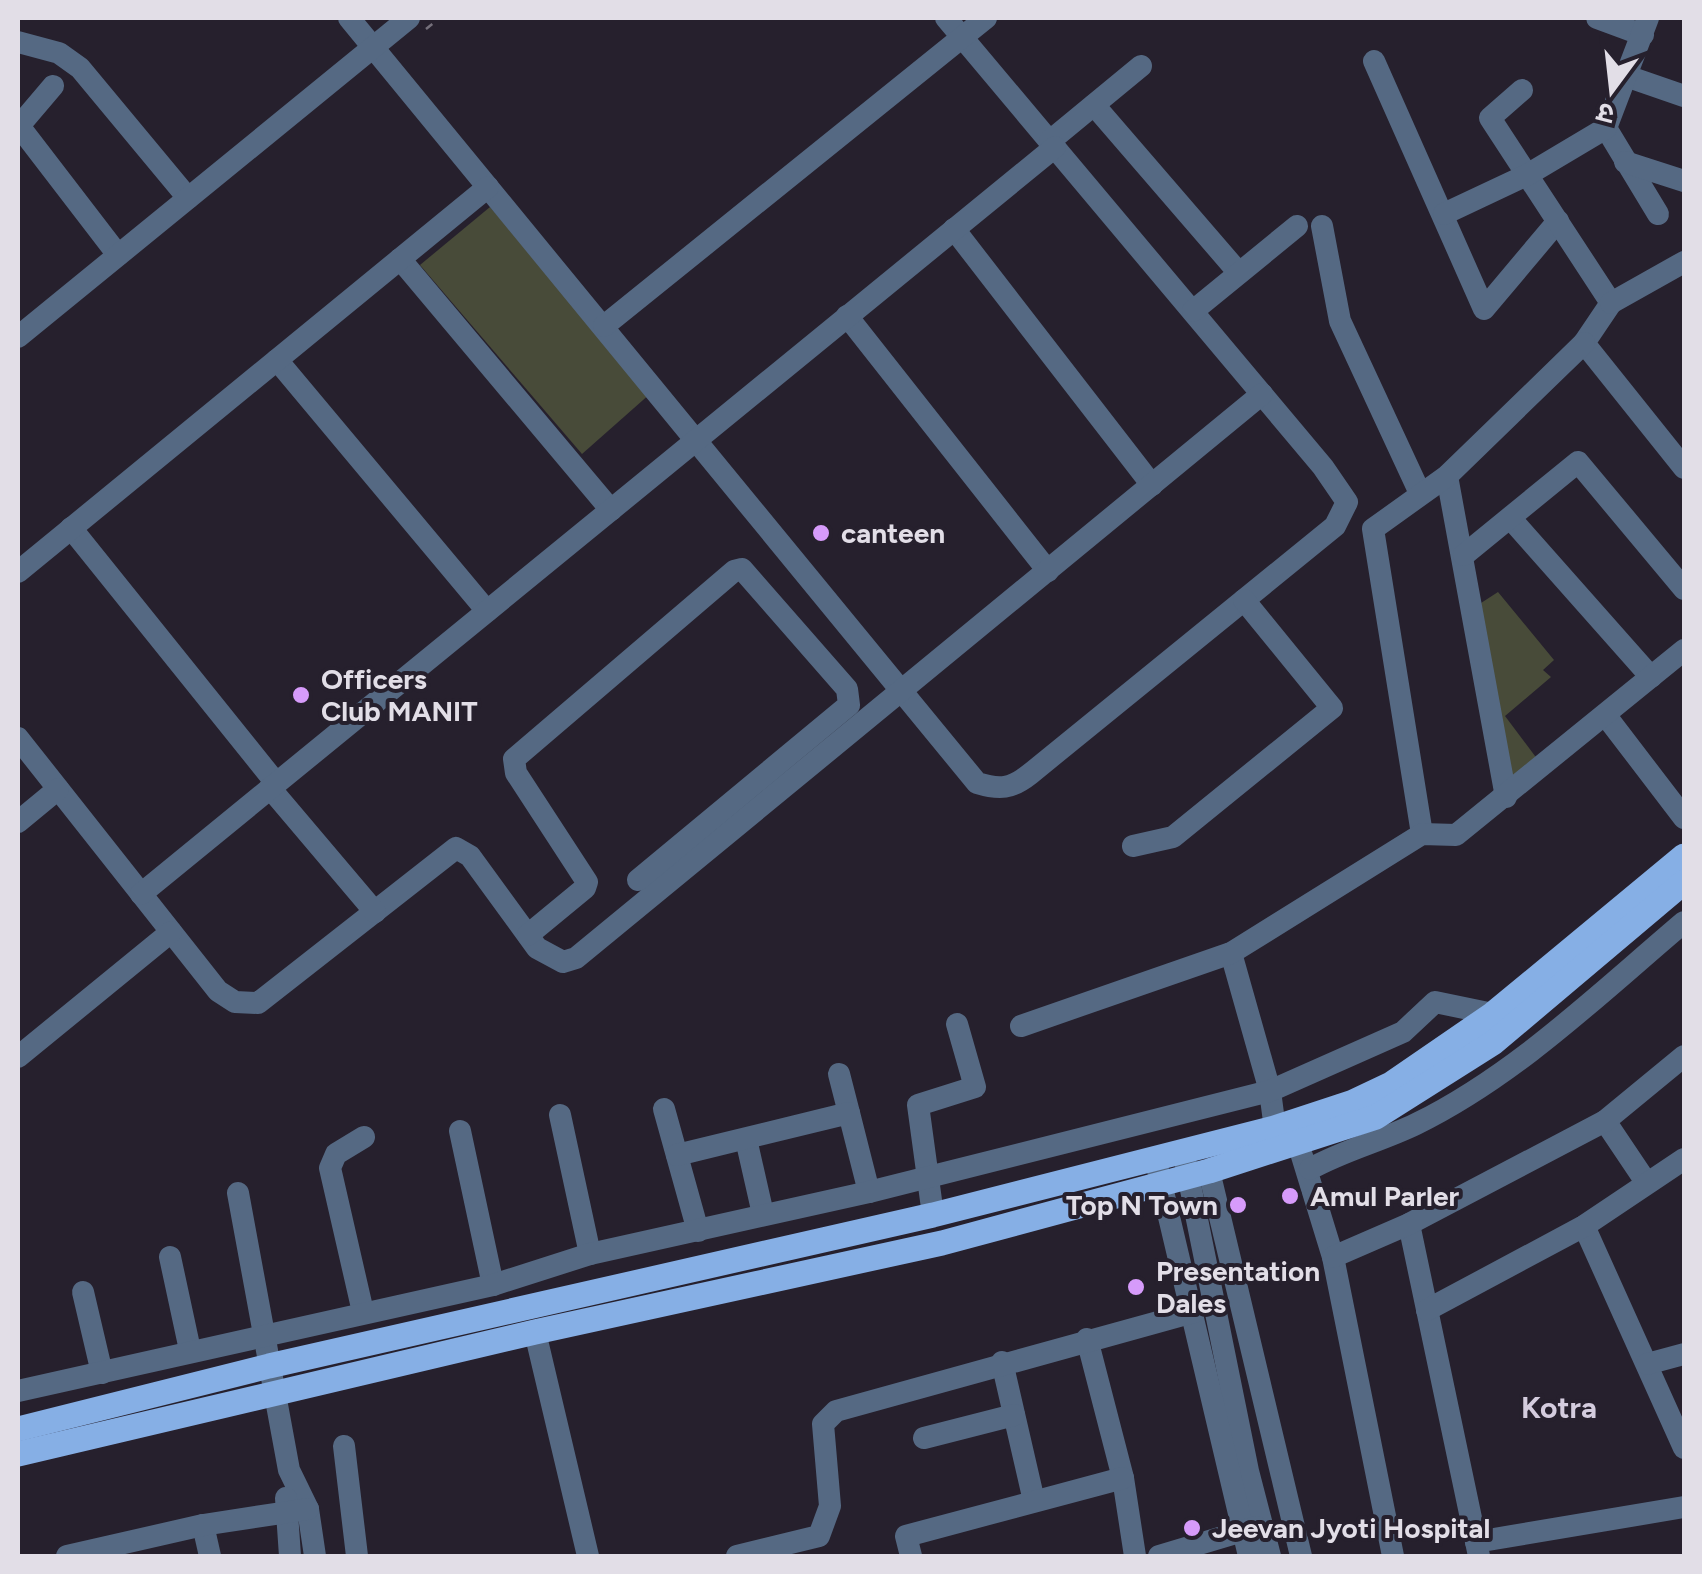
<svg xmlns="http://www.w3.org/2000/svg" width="1702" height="1574" viewBox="0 0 1702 1574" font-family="Figtree,'Noto Sans Devanagari',sans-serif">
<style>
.green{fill:#484b39}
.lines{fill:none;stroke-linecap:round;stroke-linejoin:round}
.path{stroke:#75707b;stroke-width:2.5;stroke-dasharray:8 8;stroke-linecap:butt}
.minor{stroke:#556983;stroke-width:22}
.major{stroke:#86afe5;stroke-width:25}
.poi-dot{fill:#d69bfa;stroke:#26202d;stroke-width:4}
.labels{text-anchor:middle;stroke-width:8;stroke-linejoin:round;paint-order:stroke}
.poi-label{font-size:28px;font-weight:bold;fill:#e2dee7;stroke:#26202d;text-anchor:start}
.neighbourhood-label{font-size:30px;font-weight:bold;fill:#d4ccde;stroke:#26202d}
</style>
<rect width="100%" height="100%" fill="#26202d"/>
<g class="green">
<polygon points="490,207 651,393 582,454 420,265"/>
<polygon points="1498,592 1554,660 1543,670 1551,677 1505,716 1538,760 1509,787 1481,603"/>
</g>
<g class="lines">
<polyline class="path" points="426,29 440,18"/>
<g class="minor">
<path d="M349,18L977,783C1000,790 1011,789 1030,774L1335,526L1347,502L1323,467L946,18"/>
<polyline points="1597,18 1643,35"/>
<polyline points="18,42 59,53 80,68 188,198"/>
<polyline points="1374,61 1484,309 1558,221"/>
<polyline points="1629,77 1684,96"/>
<polyline points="53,86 19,126 118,255"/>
<polyline points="1522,90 1490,118 1611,303 1584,343 1684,468"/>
<polyline points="1094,105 1239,273"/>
<polyline points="1606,128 1658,214"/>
<polyline points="1050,141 1141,66"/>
<polyline points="1625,162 1684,181"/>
<polyline points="1444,214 1527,175 1606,128 1648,18"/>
<polyline points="1322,226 1340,321 1419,491"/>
<polyline points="954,229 1152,485"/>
<polyline points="400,259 611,510"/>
<polyline points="1611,303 1684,262"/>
<polyline points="1193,311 1297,226"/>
<polyline points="847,316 1048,571"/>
<polyline points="604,326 986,18"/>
<polyline points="18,337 409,18"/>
<polyline points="277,360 487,611"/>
<polyline points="1447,476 1506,797"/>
<polyline points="1511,519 1651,677"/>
<polyline points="71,528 276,783"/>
<polyline points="1464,555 1578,462 1684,589"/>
<polyline points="18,572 488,187"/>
<polyline points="1606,716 1684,818"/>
<polyline points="18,738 218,991 235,1002 258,1003 456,848 470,856 537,948 563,962 576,958 1262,394"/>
<polyline points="270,788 375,912"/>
<polyline points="18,822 58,789"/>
<polyline points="1422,834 1373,529 1447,476 1584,343"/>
<polyline points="1133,846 1173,837 1332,708 1244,600"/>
<polyline points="141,894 1055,147"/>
<polyline points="528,935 585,888 587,882 516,773 514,759 734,571 742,569 847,689 849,705 638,880"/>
<polyline points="1231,953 1270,1091 1277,1144"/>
<polyline points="1021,1026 1231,953 1422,834 1456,835 1684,650"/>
<polyline points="18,1057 171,932"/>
<polyline points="839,1074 849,1113"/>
<polyline points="664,1109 698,1231"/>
<polyline points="560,1115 590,1254"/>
<polyline points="1605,1121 1646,1182"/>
<polyline points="460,1131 493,1285"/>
<polyline points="746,1139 763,1214"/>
<polyline points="677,1155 849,1113 869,1192"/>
<polyline points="1302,1156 1333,1257 1393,1556"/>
<polyline points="1185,1160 1248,1471 1270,1556"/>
<polyline points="1157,1166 1249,1556"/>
<path d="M1310,1169C1344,1150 1381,1141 1416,1124C1516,1075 1600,993 1684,922"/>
<polyline points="1209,1171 1301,1556"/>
<polyline points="238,1193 289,1470 308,1509 315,1556"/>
<polyline points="933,1215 918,1105 975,1087 957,1024"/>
<polyline points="1409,1224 1479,1556"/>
<polyline points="1584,1226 1684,1448"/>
<polyline points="170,1257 190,1350"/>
<polyline points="1333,1257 1409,1224 1605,1121 1684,1056"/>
<polyline points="83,1292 102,1373"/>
<polyline points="1427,1310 1584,1226 1684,1159"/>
<polyline points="363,1312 330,1168 336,1154 364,1137"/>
<polyline points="535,1332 588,1556"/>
<polyline points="1087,1339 1123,1478 1135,1556"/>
<polyline points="1002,1362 1034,1501"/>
<polyline points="1647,1364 1684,1354"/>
<polyline points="18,1391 493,1285 590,1254 869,1192 1270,1091 1403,1032 1435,1002 1493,1014"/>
<polyline points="924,1438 1014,1415"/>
<polyline points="344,1446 357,1556"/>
<polyline points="286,1498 290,1556"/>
<polyline points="203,1525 210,1556"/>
<polyline points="1476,1542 1684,1507"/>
<polyline points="67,1556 203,1525 308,1509"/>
<polyline points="737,1556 819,1536 830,1506 823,1424 836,1411 1194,1312"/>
<polyline points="911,1556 906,1536 1123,1478"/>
<polyline points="1159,1556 1256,1527"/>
</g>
<g class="major">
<polyline points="18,1429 269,1366 933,1215 1274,1128 1353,1102 1391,1084 1493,1014 1684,856"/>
<polyline points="18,1454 535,1332 942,1243 1209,1171 1376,1117 1493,1043 1684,882"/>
</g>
</g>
<g class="poi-dot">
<circle cx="821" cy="533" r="10"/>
<circle cx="301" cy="695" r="10"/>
<circle cx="1290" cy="1196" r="10"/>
<circle cx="1238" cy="1205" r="10"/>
<circle cx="1136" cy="1287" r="10"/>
<circle cx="1192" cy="1528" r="10"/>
</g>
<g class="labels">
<g class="poi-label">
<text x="841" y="543">canteen</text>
<text x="321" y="689">Officers<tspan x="321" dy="32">Club MANIT</tspan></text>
<text x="1310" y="1206">Amul Parler</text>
<text x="1218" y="1215" text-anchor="end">Top N Town</text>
<text x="1156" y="1281">Presentation<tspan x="1156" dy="32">Dales</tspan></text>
<text x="1212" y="1538">Jeevan Jyoti Hospital</text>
</g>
<g class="neighbourhood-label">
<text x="1559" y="1418">Kotra</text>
</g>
</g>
<rect width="1702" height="1574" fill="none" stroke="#e2dee7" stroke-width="40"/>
<g transform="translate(1612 90) rotate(195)" stroke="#26202d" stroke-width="8" paint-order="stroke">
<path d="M0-8L18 38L0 25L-18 38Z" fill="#e2dee7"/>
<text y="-15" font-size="28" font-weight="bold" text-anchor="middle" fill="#e2dee7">उ</text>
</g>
</svg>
